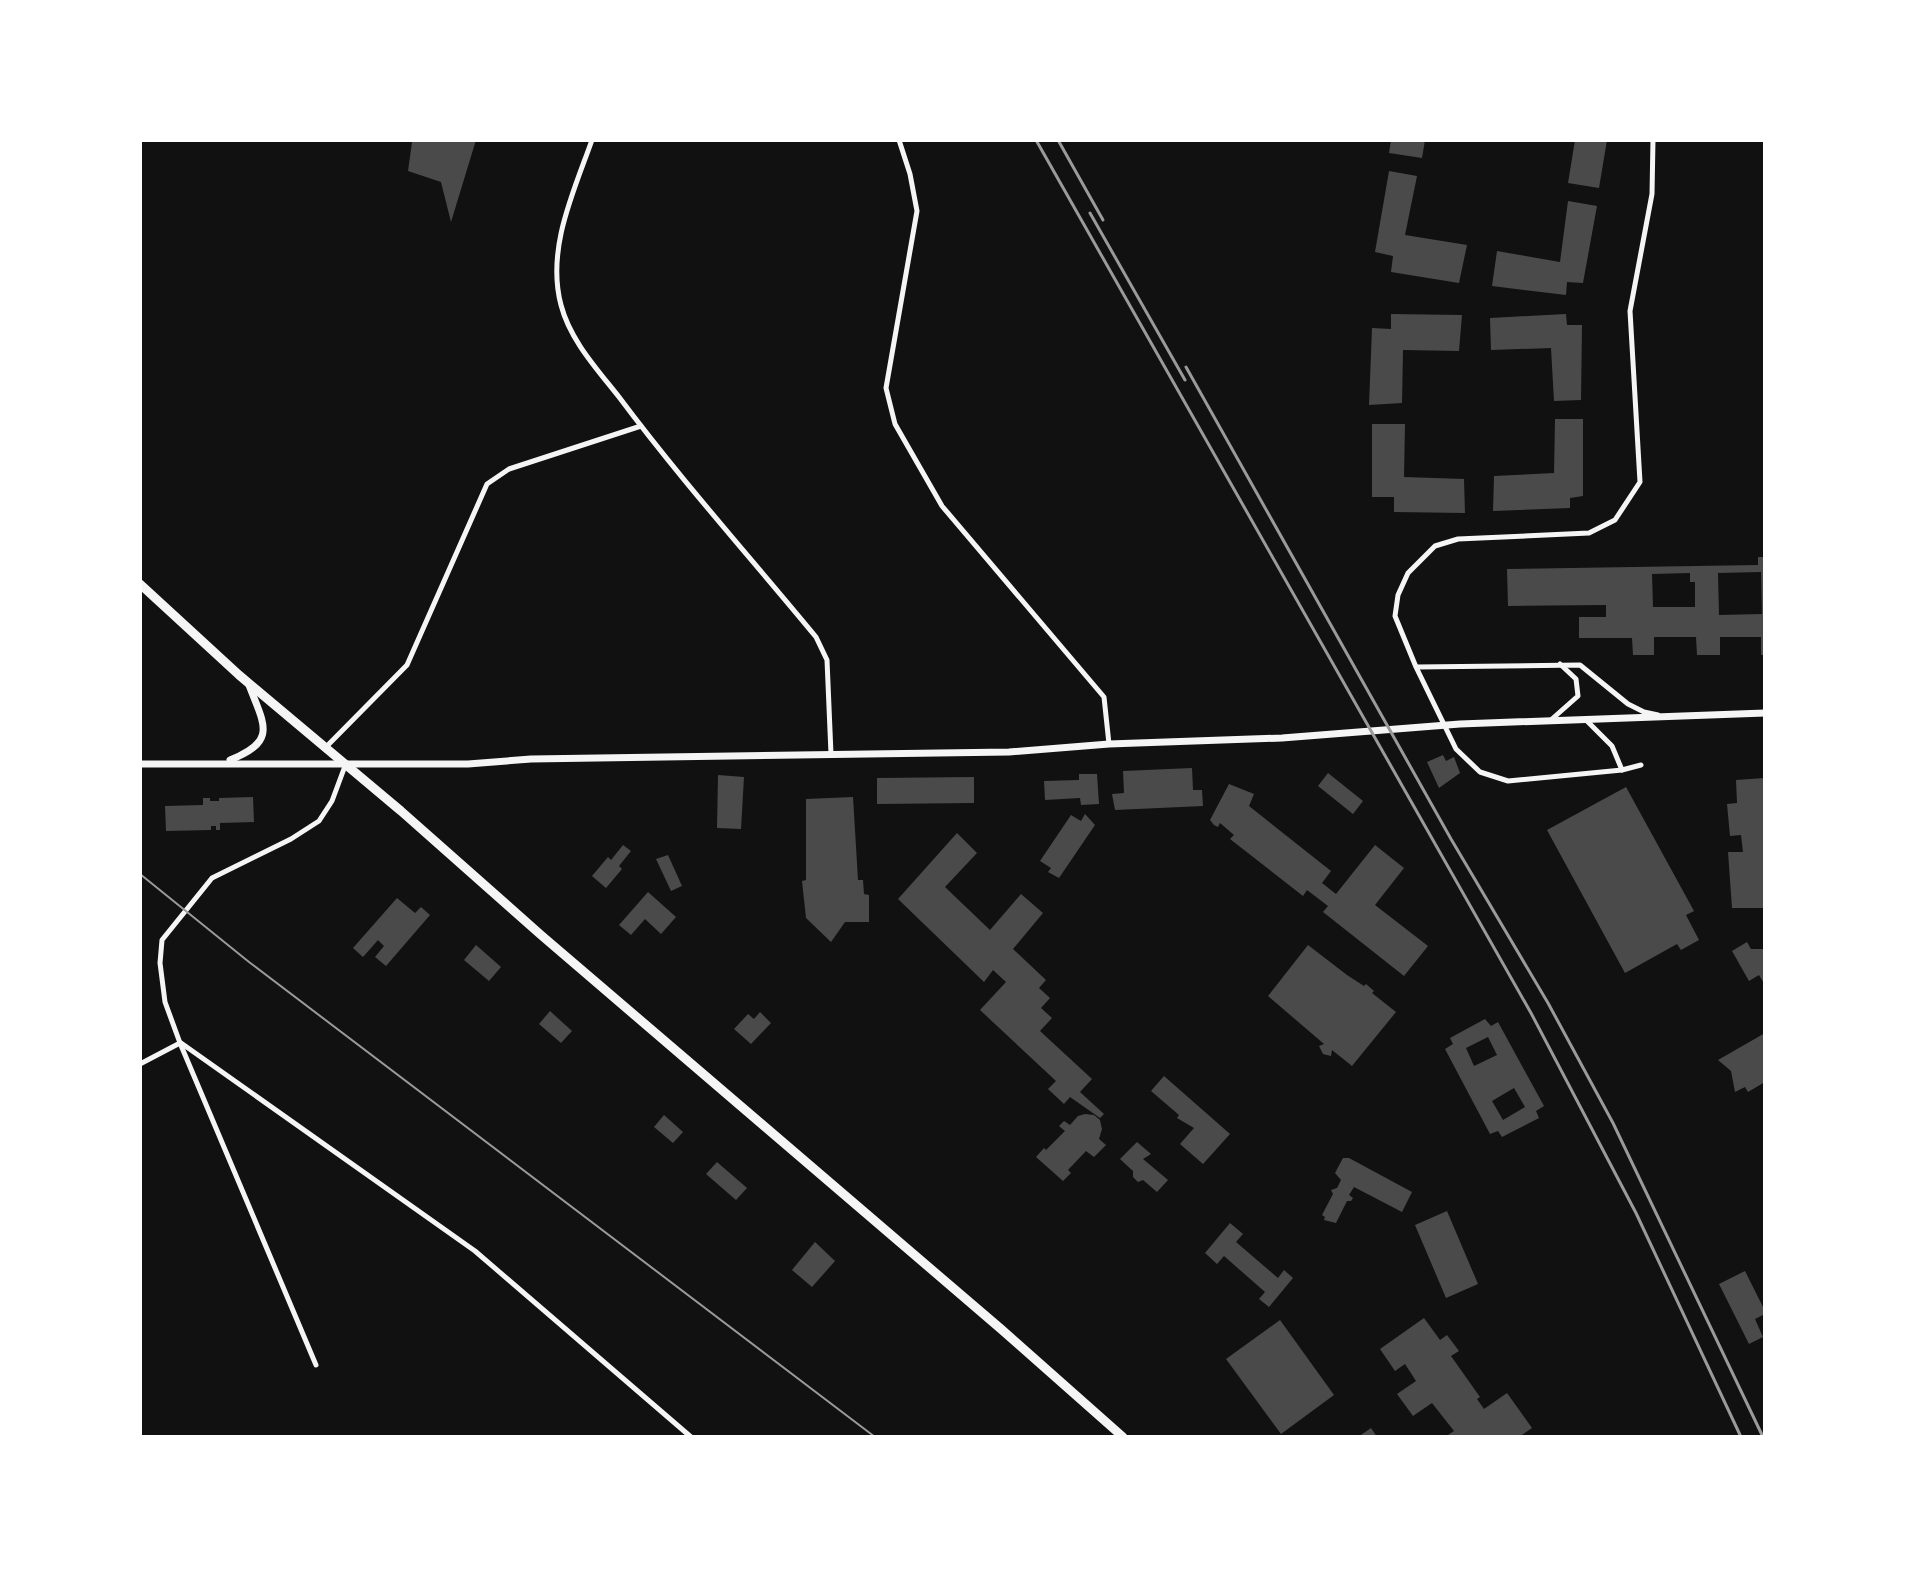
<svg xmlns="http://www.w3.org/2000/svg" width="1905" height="1577" viewBox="0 0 1905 1577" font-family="'Archivo Narrow',sans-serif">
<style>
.building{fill:#4a4a4a;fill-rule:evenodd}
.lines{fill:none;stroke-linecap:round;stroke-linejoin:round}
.minor{stroke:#f5f5f5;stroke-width:5}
.secondary{stroke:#f5f5f5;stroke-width:7}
.trunk{stroke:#f5f5f5;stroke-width:9}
.tram{stroke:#9a9a9a;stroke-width:2}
.rail{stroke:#9a9a9a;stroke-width:3}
</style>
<rect width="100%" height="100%" fill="#111"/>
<g class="building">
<polygon points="428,140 476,140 451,222 441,182 408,171 412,142"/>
<polygon points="1391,140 1425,140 1422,158 1389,153"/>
<polygon points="1575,140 1607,140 1599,188 1568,183"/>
<polygon points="1389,171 1417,176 1405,235 1467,245 1459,283 1391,272 1393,256 1375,252"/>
<polygon points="1568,201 1597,206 1583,283 1567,282 1566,295 1492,286 1497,251 1560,262"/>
<polygon points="1391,314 1462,315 1459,351 1403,350 1402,403 1369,405 1372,328 1391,329"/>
<polygon points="1566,314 1567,325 1582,325 1581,400 1554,401 1551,348 1491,350 1490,318"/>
<polygon points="1555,419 1583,419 1583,496 1570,498 1570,508 1493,511 1494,476 1554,473"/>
<polygon points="1372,424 1405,424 1404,477 1464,479 1465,513 1394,512 1394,497 1372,497"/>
<path d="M1758,557H1765V655H1761V637H1720V655H1697L1696,637H1654V655H1633L1632,638H1579V617H1606V605L1508,606L1507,569L1758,565ZM1761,572L1762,614L1719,615L1718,573ZM1690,573V582H1695V607H1653L1652,574Z"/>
<polygon points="1443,755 1446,761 1454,757 1460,773 1439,788 1427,762"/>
<polygon points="1192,768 1193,790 1202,790 1203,806 1115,810 1112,794 1124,793 1123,771"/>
<polygon points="1328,773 1363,801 1353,814 1318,786"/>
<polygon points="1079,774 1097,774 1099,804 1081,805 1080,798 1045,800 1044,781 1079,780"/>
<polygon points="718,775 744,777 741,829 717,828"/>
<polygon points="974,777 974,803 877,804 877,778"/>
<polygon points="1764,778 1764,908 1732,908 1728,852 1743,852 1741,835 1730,836 1727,804 1737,803 1736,780"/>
<polygon points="1229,784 1254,794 1249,806 1331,871 1322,883 1336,894 1375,845 1404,868 1375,905 1428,946 1404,976 1323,912 1328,906 1307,890 1303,896 1230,839 1234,835 1220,823 1218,827 1214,825 1210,820"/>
<polygon points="1626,787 1694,911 1686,915 1699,940 1681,950 1677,944 1625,973 1547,830"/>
<polygon points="253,797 254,822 220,823 220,830 216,830 216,826 211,826 211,830 166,831 165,806 203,805 203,798 210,798 210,801 219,801 219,798"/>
<polygon points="853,797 858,880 863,880 864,894 869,895 869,922 845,922 831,942 806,918 802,881 806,880 806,799"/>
<polygon points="1085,814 1095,825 1059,878 1048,872 1051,868 1040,861 1071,815 1081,821"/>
<polygon points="957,833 977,853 945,887 990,930 1021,894 1043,913 1013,949 1046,980 1039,988 1050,998 1041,1008 1052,1018 1040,1031 1092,1079 1080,1092 1104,1114 1100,1118 1070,1097 1064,1104 1048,1089 1056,1081 980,1010 1006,982 993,970 984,982 898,899"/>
<polygon points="623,845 631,851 619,866 622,869 606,888 592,876 608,857 611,860"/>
<polygon points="668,855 682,886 671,891 656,859"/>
<polygon points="648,892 676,917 661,934 645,919 631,935 619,925"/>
<polygon points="397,898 415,913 421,907 430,915 386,966 375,957 384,946 378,940 363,957 353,948"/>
<polygon points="1747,942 1751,949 1765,949 1765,985 1759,975 1749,981 1732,951"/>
<polygon points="476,945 501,967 489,981 464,960"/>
<polygon points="1308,945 1347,975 1364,986 1366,984 1374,991 1372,993 1396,1012 1352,1066 1332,1050 1331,1056 1323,1054 1319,1046 1324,1044 1268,996"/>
<polygon points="550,1011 572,1031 561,1043 539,1024"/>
<polygon points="760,1012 771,1023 751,1044 734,1029 748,1014 754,1019"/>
<path d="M1485,1019L1491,1026L1498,1022L1544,1106L1536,1111L1539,1118L1502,1137L1498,1131L1490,1134L1445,1049L1453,1044L1450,1038ZM1488,1037L1497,1055L1474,1066L1466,1048ZM1514,1088L1525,1107L1503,1120L1492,1101Z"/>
<polygon points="1765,1033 1765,1082 1748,1092 1745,1087 1735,1092 1731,1071 1718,1060"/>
<polygon points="1164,1076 1230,1134 1203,1164 1180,1144 1194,1128 1177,1118 1179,1115 1151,1091"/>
<polygon points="1085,1114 1094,1115 1100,1120 1102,1129 1099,1139 1106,1145 1094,1157 1086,1151 1068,1170 1071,1173 1063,1181 1036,1157 1044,1148 1046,1150 1065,1131 1059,1126 1064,1121 1070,1125 1078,1116"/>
<polygon points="664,1115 683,1132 673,1143 654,1127"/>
<polygon points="1137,1142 1151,1154 1143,1159 1168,1180 1157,1192 1143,1180 1138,1182 1133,1177 1133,1171 1120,1159"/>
<polygon points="1343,1158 1349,1158 1412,1192 1402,1212 1354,1187 1349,1195 1353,1198 1351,1201 1347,1201 1336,1223 1324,1220 1325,1217 1322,1215 1333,1194 1331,1190 1337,1188 1341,1180 1335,1173"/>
<polygon points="717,1162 747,1188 736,1200 706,1174"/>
<polygon points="1447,1211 1478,1284 1446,1298 1415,1225"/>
<polygon points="1230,1223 1243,1234 1236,1242 1278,1278 1284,1270 1293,1278 1269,1307 1259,1299 1265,1292 1224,1256 1217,1264 1205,1253"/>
<polygon points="815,1242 835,1261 812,1287 792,1270"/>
<polygon points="1745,1271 1765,1311 1765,1314 1755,1319 1763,1337 1749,1344 1719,1284"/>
<polygon points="1424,1318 1440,1340 1447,1335 1459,1351 1451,1356 1480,1397 1477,1399 1484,1409 1507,1393 1532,1428 1519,1437 1445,1437 1454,1431 1432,1403 1413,1416 1397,1394 1416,1381 1405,1364 1395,1371 1380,1349"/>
<polygon points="1280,1320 1334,1395 1281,1434 1226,1359"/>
<polygon points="1371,1428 1377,1437 1358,1437"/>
</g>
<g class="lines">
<g class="minor">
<path d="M592,140C574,191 546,249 561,305C570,340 597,369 619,397C681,480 750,557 816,637L827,660L831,754"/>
<polyline points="899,140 910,174 917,211 886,388 895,424 942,506 1104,697 1109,744"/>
<polyline points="1417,667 1580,665 1628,704 1644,712 1658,715"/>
<polyline points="1552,719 1578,696 1576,679 1560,664"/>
<polyline points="1586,720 1612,746 1622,770"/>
<polyline points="326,747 407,665 487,484 509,469 641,426"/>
<polyline points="1641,765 1622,770 1508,781 1480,772 1456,749 1416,667 1395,616 1398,595 1408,573 1435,546 1458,539 1589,533 1615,520 1640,482 1630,311 1652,194 1653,140"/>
<polyline points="181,1043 475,1251 691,1437"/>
<polyline points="140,1064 180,1043"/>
<polyline points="316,1365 180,1043 165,1002 160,963 162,940 212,878 291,839 319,821 332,801 345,766"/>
</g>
<g class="secondary">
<path d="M230,760C278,741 264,725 249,685"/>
<polyline points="140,764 468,764 531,759 1009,752 1109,744 1282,738 1460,724 1765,713"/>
</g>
<polyline class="trunk" points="140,584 239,675 401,811 541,935 1001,1329 1123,1437"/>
<polyline class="tram" points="140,874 249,962 875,1437"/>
<g class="rail">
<polyline points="1036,140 1531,1013 1636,1213 1741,1437"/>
<polyline points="1058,140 1103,220"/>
<polyline points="1090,213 1185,380"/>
<polyline points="1186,367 1451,839 1548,1003 1613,1123 1763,1437"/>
</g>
</g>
<rect width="1905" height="1577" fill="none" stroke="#ffffff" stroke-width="284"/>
</svg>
